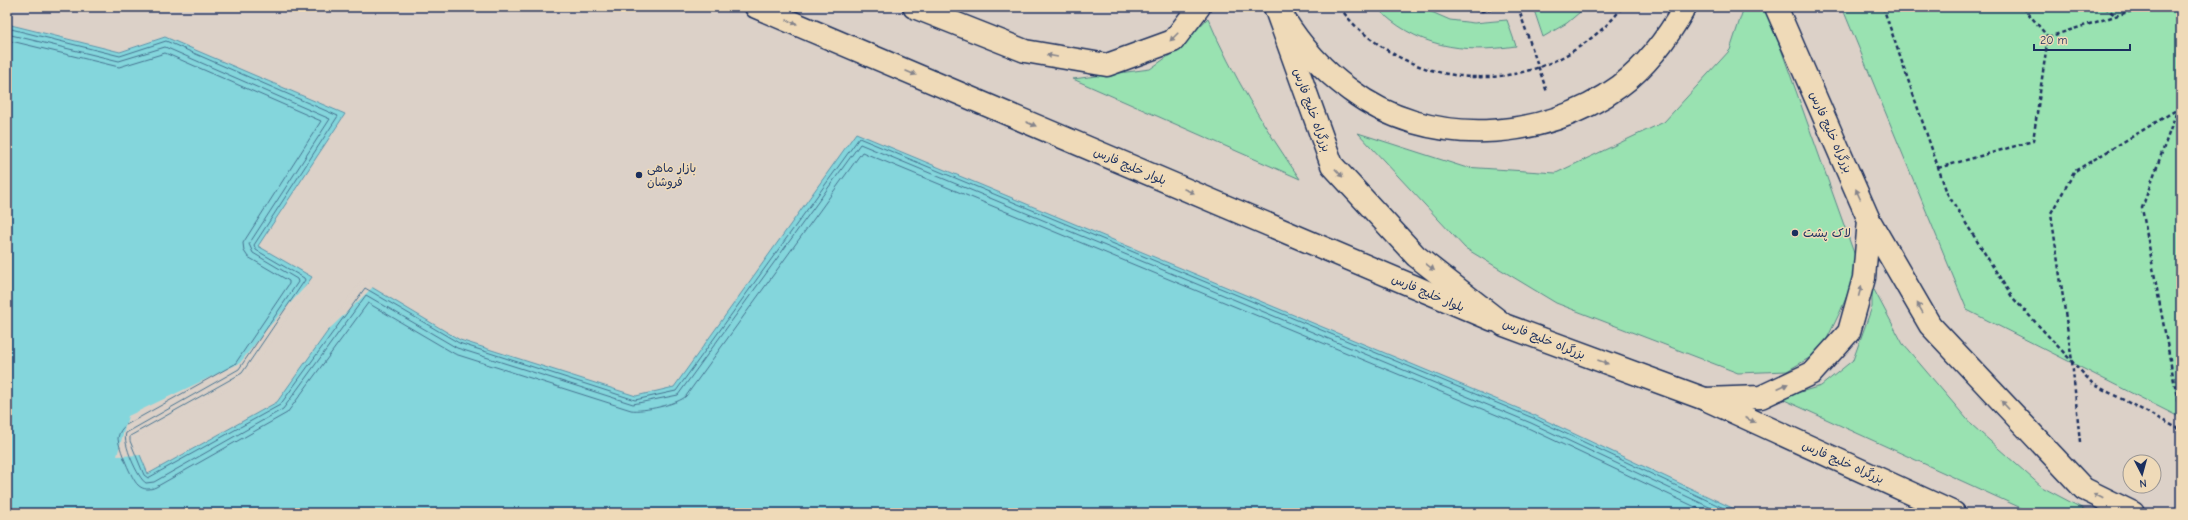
<svg xmlns="http://www.w3.org/2000/svg" width="2188" height="520" viewBox="0 0 2188 520" font-family="'Comic Neue','Playpen Sans Arabic',sans-serif">
<style>
.green{fill:#99e2b1;stroke:#5a8888}
.water{fill:#84d6dc;stroke:#5a93aa}
.pier{fill:#dcd1c8}
.lines{fill:none;stroke-linecap:round;stroke-linejoin:round}
.shore{stroke:#457290;stroke-width:1}
.major-casing{stroke:#1b2f5e;stroke-width:25}
.highway-casing{stroke:#1b2f5e;stroke-width:25}
.path{stroke:#1b2f5e;stroke-width:2.5;stroke-dasharray:4 3;stroke-linecap:butt}
.major{stroke:#efdab8;stroke-width:22}
.highway{stroke:#efdab8;stroke-width:22}
.oneway{fill:#85848b}
.poi-dot{fill:#1b2f5e;stroke:#efdab8;stroke-width:1.5}
.labels{text-anchor:middle;stroke-width:3;stroke-linejoin:round;paint-order:stroke}
.street-label{font-size:12px;fill:#1b2f5e;stroke:#efdab8}
.poi-label{font-size:12px;fill:#1b2f5e;stroke:#efdab8;text-anchor:start}
</style>
<rect width="100%" height="100%" fill="#dcd1c8"/>
<filter id="ink" filterUnits="userSpaceOnUse"><feTurbulence type="fractalNoise" baseFrequency=".025" numOctaves="2"/><feDisplacementMap in="SourceGraphic" scale="8" xChannelSelector="R" yChannelSelector="G"/><feConvolveMatrix kernelMatrix="1 2 1 2 8 2 1 2 1" color-interpolation-filters="sRGB"/></filter>
<g filter="url(#ink)">
<g class="green">
<path d="M1376,7H1420L1450,20L1474,23L1507,20L1516,46C1463,54 1415,47 1376,7Z"/>
<polygon points="1541,7 1586,7 1567,23 1543,37 1534,10"/>
<polygon points="1744,7 1766,7 1859,267 1840,312 1821,351 1787,371 1738,373 1556,303 1465,248 1358,133 1464,167 1556,173 1664,122 1730,50"/>
<polygon points="1842,7 2181,7 2181,418 1967,310"/>
<path d="M1208,18C1232,75 1265,128 1300,179L1073,79L1150,69L1177,50Z"/>
<polygon points="1872,286 1903,344 1972,425 2042,487 2091,513 2032,513 1780,398 1821,386 1853,360 1872,307"/>
</g>
<polygon class="water" points="7,24 120,52 165,37 345,114 258,246 312,277 245,376 133,438 148,474 277,402 363,282 460,340 636,396 674,387 856,133 1534,415 1743,513 7,513"/>
<g class="pier">
<polygon points="314,277 246,377 135,439 142,455 117,456 128,416 240,363 265,331"/>
<polygon points="364,280 374,286 321,337 362,281"/>
</g>
<g class="lines">
<g class="shore">
<polyline points="7,28 120,56 166,41 338,116 254,245 256,250 304,278 305,280 242,373 130,436 130,441 144,475 148,478 280,405 365,288 459,343 635,400 676,391 859,138 1533,418 1734,513"/>
<path d="M7,34L119,61L165,47L330,119L249,244L253,253L297,279L298,282L239,369L126,433C122,442 138,479 146,483L154,482L283,409L366,295L457,348L633,404L678,395L860,144L1531,423L1722,513"/>
<path d="M7,40L119,67L165,53L321,121L243,243L244,251L248,257L289,281V284L235,364L126,425C122,428 119,432 118,438C118,446 132,480 138,485C143,490 150,490 156,487L287,413L368,303L455,354L631,410C642,412 679,404 686,396L862,152L1528,428L1708,513"/>
</g>
<defs>
<g id="major">
<polyline points="756,7 1493,320"/>
<polyline points="914,7 1025,51 1107,65 1173,41 1199,7"/>
<path d="M1283,17C1301,46 1322,70 1350,90C1427,149 1544,142 1620,86C1648,65 1668,37 1685,7"/>
<polyline points="1705,399 1761,397 1812,373 1849,332 1864,278 1869,220"/>
</g>
<g id="highway">
<polyline points="1275,7 1332,165 1416,256 1504,325 1705,399 1954,513"/>
<polyline points="1776,7 1869,220 1930,325 2084,489 2133,513"/>
</g>
</defs>
<use href="#major" class="major-casing"/>
<use href="#highway" class="highway-casing"/>
<g class="path">
<path d="M1340,7C1348,20 1361,32 1374,41C1438,90 1527,89 1590,39C1602,30 1614,19 1622,7"/>
<polyline points="1453,7 1482,11 1508,7"/>
<polyline points="1518,7 1547,92"/>
<polyline points="1883,7 1947,193 2012,297 2093,384 2181,430"/>
<polyline points="2105,7 2116,16"/>
<polyline points="2048,37 2144,7"/>
<polyline points="2181,100 2142,208 2181,419"/>
<polyline points="1938,168 2033,141 2048,37 2023,7"/>
<polyline points="2080,442 2072,361 2051,213 2075,171 2178,109"/>
</g>
<use href="#major" class="major"/>
<use href="#highway" class="highway"/>
</g>
<defs><path id="oneway-solid" d="M-6-.8H1V-3.2L6.5 0L1 3.2V.8H-6Z"/></defs>
<g class="oneway">
<use href="#oneway-solid" transform="translate(792 22) rotate(23)"/>
<use href="#oneway-solid" transform="translate(1174 37) rotate(135)"/>
<use href="#oneway-solid" transform="translate(1052 56) rotate(-170)"/>
<use href="#oneway-solid" transform="translate(911 73) rotate(23)"/>
<use href="#oneway-solid" transform="translate(1031 124) rotate(23)"/>
<use href="#oneway-solid" transform="translate(1339 173) rotate(47)"/>
<use href="#oneway-solid" transform="translate(1189 191) rotate(23)"/>
<use href="#oneway-solid" transform="translate(1858 194) rotate(-114)"/>
<use href="#oneway-solid" transform="translate(1430 267) rotate(38)"/>
<use href="#oneway-solid" transform="translate(1860 291) rotate(-75)"/>
<use href="#oneway-solid" transform="translate(1920 308) rotate(-120)"/>
<use href="#oneway-solid" transform="translate(1603 362) rotate(20)"/>
<use href="#oneway-solid" transform="translate(1783 386) rotate(-25)"/>
<use href="#oneway-solid" transform="translate(2005 405) rotate(-133)"/>
<use href="#oneway-solid" transform="translate(1750 420) rotate(24)"/>
<use href="#oneway-solid" transform="translate(2098 496) rotate(-153)"/>
</g>
</g>
<g class="poi-dot">
<circle cx="639" cy="175" r="4"/>
<circle cx="1795" cy="233" r="4"/>
</g>
<g class="labels">
<g class="street-label">
<text transform="translate(1312 110) rotate(70)" y="4">بزرگراه خلیج فارس</text>
<text transform="translate(1831 132) rotate(66)" y="4">بزرگراه خلیج فارس</text>
<text transform="translate(1130 166) rotate(23)" y="4">بلوار خلیج فارس</text>
<text transform="translate(1428 293) rotate(23)" y="4">بلوار خلیج فارس</text>
<text transform="translate(1544 339) rotate(22)" y="4">بزرگراه خلیج فارس</text>
<text transform="translate(1843 462) rotate(24)" y="4">بزرگراه خلیج فارس</text>
</g>
<g class="poi-label">
<text x="647" y="172">بازار ماهی<tspan x="647" dy="14">فروشان</tspan></text>
<text x="1803" y="237">لاک پشت</text>
</g>
</g>
<rect width="2188" height="520" fill="none" stroke="#efdab8" stroke-width="24"/>
<rect x="12" y="12" width="2164" height="496" fill="none" stroke="#1b2f5e" stroke-width="1.5" filter="url(#ink)"/>
<g transform="translate(2142 474) rotate(174)"><circle r="19" fill="#efdab8" stroke="#9a9694"/>
<path d="M0-3L7 15L0 10L-7 15Z" fill="#1b2f5e"/>
<text y="-6" font-size="11" font-weight="bold" text-anchor="middle" fill="#1b2f5e">N</text>
</g>
<path d="M2034 44v6h96v-6" fill="none" stroke="#1b2f5e" stroke-width="2"/>
<text x="2040" y="44" font-size="12" fill="#1b2f5e" stroke="#efdab8" stroke-width="3" paint-order="stroke">20 m</text>
</svg>
